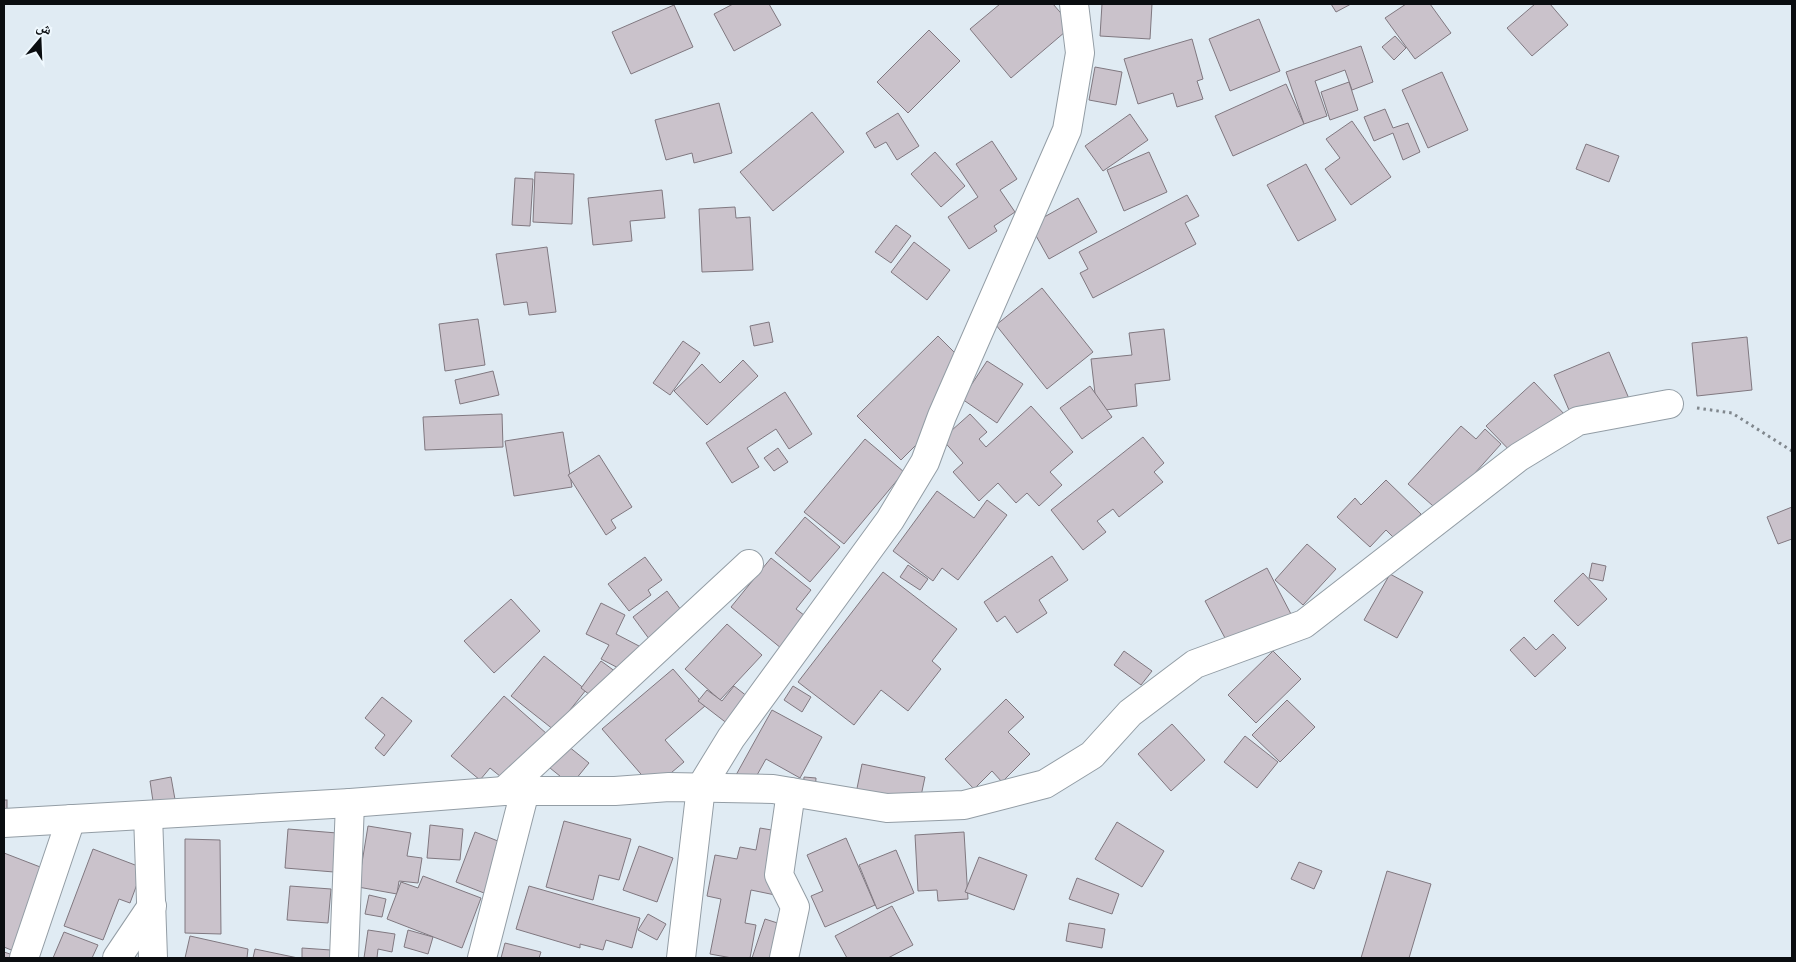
<svg xmlns="http://www.w3.org/2000/svg" width="1796" height="962" viewBox="0 0 1796 962" font-family="Montserrat,'Noto Naskh Arabic',sans-serif">
<style>
.building{fill:#cac2cb;stroke:#807880}
.lines{fill:none;stroke-linecap:round;stroke-linejoin:round}
.street-casing{stroke:#939da5;stroke-width:30}
.path{stroke:#80878d;stroke-width:3;stroke-dasharray:2.5 4;stroke-linecap:butt}
.street{stroke:#fff;stroke-width:28}
</style>
<rect width="100%" height="100%" fill="#e0ebf3"/>
<g class="building">
<polygon points="733,4 769,4 781,25 734,51 714,14"/>
<polygon points="1000,4 1053,4 1072,26 1011,78 970,29"/>
<polygon points="1102,4 1152,4 1150,39 1100,36"/>
<polygon points="1331,4 1351,4 1336,12"/>
<polygon points="1406,4 1430,4 1451,33 1415,59 1385,18"/>
<polygon points="1535,4 1550,4 1568,25 1532,56 1507,28"/>
<polygon points="674,5 693,47 631,74 612,32"/>
<polygon points="1259,19 1280,71 1230,91 1209,39"/>
<polygon points="929,30 960,61 908,113 877,82"/>
<polygon points="1395,36 1406,48 1394,60 1382,47"/>
<polygon points="1192,39 1203,79 1197,81 1203,99 1177,107 1173,93 1138,104 1124,59"/>
<polygon points="1361,46 1373,82 1352,90 1345,70 1315,81 1327,116 1304,124 1286,72"/>
<polygon points="1095,67 1122,72 1116,105 1089,100"/>
<polygon points="1442,72 1468,130 1428,148 1402,90"/>
<polygon points="1349,82 1358,110 1330,120 1321,92"/>
<polygon points="1286,84 1304,124 1233,156 1215,116"/>
<polygon points="719,103 732,153 694,163 692,153 666,160 655,120"/>
<polygon points="1385,109 1393,128 1408,123 1420,152 1403,160 1393,133 1374,141 1364,117"/>
<polygon points="812,112 844,152 773,211 740,172"/>
<polygon points="898,113 919,146 897,160 886,142 875,148 866,133"/>
<polygon points="1130,114 1148,140 1103,171 1085,146"/>
<polygon points="1352,121 1391,177 1351,205 1325,169 1340,158 1326,139"/>
<polygon points="992,141 1017,179 1000,190 1015,212 994,226 997,231 969,249 948,217 978,197 956,164"/>
<polygon points="1586,144 1619,156 1609,182 1576,169"/>
<polygon points="935,152 965,186 941,207 911,174"/>
<polygon points="1149,152 1167,192 1124,211 1107,170"/>
<polygon points="1306,164 1336,220 1298,241 1267,185"/>
<polygon points="535,172 574,174 572,224 533,222"/>
<polygon points="515,178 533,179 530,226 512,225"/>
<polygon points="662,190 665,218 630,221 632,241 593,245 588,198"/>
<polygon points="1187,195 1199,216 1185,223 1196,244 1093,298 1080,273 1088,269 1079,252"/>
<polygon points="1078,198 1097,232 1049,259 1030,225"/>
<polygon points="735,207 736,218 750,217 753,270 702,272 699,209"/>
<polygon points="896,225 911,236 891,263 875,252"/>
<polygon points="914,242 950,270 927,300 891,272"/>
<polygon points="547,247 556,312 529,315 527,302 504,305 496,254"/>
<polygon points="1042,288 1093,352 1047,389 996,325"/>
<polygon points="478,319 485,365 445,371 439,324"/>
<polygon points="769,322 773,342 754,346 750,326"/>
<polygon points="1164,329 1170,380 1135,384 1137,406 1097,411 1091,359 1132,355 1129,333"/>
<polygon points="938,336 974,372 942,419 901,460 857,416"/>
<polygon points="1747,337 1752,390 1697,396 1692,343"/>
<polygon points="683,341 700,353 670,395 653,383"/>
<polygon points="1609,352 1630,401 1575,424 1554,375"/>
<polygon points="743,360 758,376 707,425 674,391 702,364 720,383"/>
<polygon points="987,361 1023,384 997,423 962,399"/>
<polygon points="493,371 499,395 460,404 455,380"/>
<polygon points="1534,382 1566,416 1519,460 1486,426"/>
<polygon points="1090,386 1112,417 1082,439 1060,408"/>
<polygon points="785,392 812,434 789,449 776,429 747,448 759,467 732,483 706,443"/>
<polygon points="1031,406 1073,452 1050,472 1062,485 1039,506 1027,493 1016,503 998,483 979,501 953,472 963,463 942,439 970,414 987,432 979,439 986,447"/>
<polygon points="502,414 503,447 425,450 423,417"/>
<polygon points="1461,426 1476,439 1485,429 1501,444 1440,512 1408,484"/>
<polygon points="563,432 572,487 514,496 505,441"/>
<polygon points="1143,437 1164,463 1154,472 1163,482 1119,517 1113,509 1097,521 1106,532 1083,550 1051,510"/>
<polygon points="865,439 904,472 844,544 804,512"/>
<polygon points="778,448 788,462 774,471 764,458"/>
<polygon points="599,455 632,507 611,520 616,528 606,535 568,475"/>
<polygon points="1386,480 1421,514 1395,539 1386,530 1370,547 1337,517 1355,498 1361,505"/>
<polygon points="937,491 974,518 987,500 1007,515 958,580 942,568 933,581 893,551"/>
<polygon points="1792,507 1792,539 1778,544 1767,517"/>
<polygon points="805,517 840,547 810,582 775,553"/>
<polygon points="1307,544 1336,569 1303,605 1275,580"/>
<polygon points="1052,556 1068,580 1039,600 1047,613 1017,633 1005,616 997,622 984,602"/>
<polygon points="645,557 662,580 648,590 651,595 629,611 608,584"/>
<polygon points="771,558 811,590 796,609 813,622 787,653 731,607"/>
<polygon points="1592,563 1606,566 1603,581 1589,578"/>
<polygon points="908,565 928,579 920,590 900,577"/>
<polygon points="1267,568 1292,616 1231,649 1205,601"/>
<polygon points="883,572 957,629 932,661 941,669 908,711 881,690 854,725 798,682"/>
<polygon points="1583,573 1607,599 1578,626 1554,601"/>
<polygon points="1390,574 1423,592 1397,638 1364,620"/>
<polygon points="667,591 692,625 658,651 633,617"/>
<polygon points="511,599 540,631 494,673 464,641"/>
<polygon points="601,603 625,615 616,634 639,646 626,672 601,659 609,645 586,634"/>
<polygon points="727,624 762,655 720,700 685,669"/>
<polygon points="1553,634 1566,648 1535,677 1510,650 1524,637 1536,650"/>
<polygon points="1124,651 1152,671 1141,685 1114,665"/>
<polygon points="1273,651 1301,679 1256,723 1228,695"/>
<polygon points="544,656 586,690 554,730 511,696"/>
<polygon points="601,661 616,672 595,699 581,688"/>
<polygon points="673,669 705,706 665,740 684,762 653,788 602,729"/>
<polygon points="734,686 757,704 737,731 698,701 707,690 722,701"/>
<polygon points="793,686 811,697 802,712 784,700"/>
<polygon points="504,696 547,734 506,781 490,768 480,780 451,756"/>
<polygon points="382,697 412,721 384,756 375,748 385,735 365,718"/>
<polygon points="1006,699 1024,717 1008,732 1030,754 1002,782 992,771 974,789 945,759"/>
<polygon points="1287,700 1315,727 1280,762 1252,735"/>
<polygon points="772,710 822,737 800,778 766,759 752,784 736,775"/>
<polygon points="1172,724 1205,760 1171,791 1138,754"/>
<polygon points="1245,736 1278,762 1257,788 1224,762"/>
<polygon points="568,746 589,763 571,785 550,768"/>
<polygon points="862,764 925,777 917,815 854,803"/>
<polygon points="171,777 176,805 154,808 150,781"/>
<polygon points="804,777 816,778 815,793 803,792"/>
<rect x="4" y="800" width="3" height="19"/>
<polygon points="564,821 631,839 619,880 599,875 593,900 546,887"/>
<polygon points="1117,822 1164,851 1142,887 1095,859"/>
<polygon points="430,825 463,829 460,860 427,858"/>
<polygon points="368,826 411,833 407,856 422,858 418,883 399,881 397,894 358,887"/>
<polygon points="760,828 789,833 780,896 751,890 745,923 756,925 750,958 732,958 710,954 721,899 707,896 715,855 737,859 740,847 756,850"/>
<polygon points="288,829 337,833 334,872 285,868"/>
<polygon points="475,832 503,843 484,893 456,882"/>
<polygon points="964,832 968,899 938,901 937,890 918,891 915,835"/>
<polygon points="846,838 875,905 825,927 811,896 823,891 807,855"/>
<polygon points="185,839 220,840 221,934 185,933"/>
<polygon points="639,846 673,858 657,902 623,890"/>
<polygon points="93,849 143,868 130,903 119,899 103,940 64,926"/>
<polygon points="896,850 914,893 877,909 859,865"/>
<polygon points="4,853 48,870 16,952 4,947"/>
<polygon points="979,857 1027,875 1014,910 965,892"/>
<polygon points="1299,862 1322,871 1314,889 1291,879"/>
<polygon points="1387,871 1431,884 1409,958 1361,958"/>
<polygon points="423,876 481,898 462,948 387,919 401,882 418,888"/>
<polygon points="1077,878 1119,894 1112,914 1069,899"/>
<polygon points="290,886 331,889 328,923 287,920"/>
<polygon points="529,886 640,918 632,948 606,940 603,950 580,944 580,948 516,929"/>
<polygon points="369,895 386,899 382,917 365,914"/>
<polygon points="892,906 913,945 888,958 847,958 835,936"/>
<polygon points="648,914 666,924 657,940 638,930"/>
<polygon points="765,919 793,928 784,958 752,958"/>
<polygon points="1069,923 1105,929 1102,948 1066,941"/>
<polygon points="368,930 395,934 392,952 378,949 377,958 364,958"/>
<polygon points="408,930 433,937 428,954 404,947"/>
<polygon points="64,932 98,945 92,958 53,958"/>
<polygon points="190,936 248,949 247,958 185,958"/>
<polygon points="505,943 541,952 539,958 501,958"/>
<polygon points="302,948 345,951 344,958 302,958"/>
<polygon points="255,949 298,958 253,958"/>
<polygon points="4,952 22,958 4,958"/>
</g>
<g class="lines">
<defs>
<g id="street">
<polyline points="504,791 749,564"/>
<polyline points="148,815 153,958"/>
<polyline points="4,823 350,803 504,791 615,791 669,787 773,789 887,808 964,805 1045,784 1092,755 1130,713 1195,664 1304,624 1519,457 1578,421 1669,404"/>
<polyline points="24,958 71,819"/>
<polyline points="117,958 152,906"/>
<polyline points="344,958 350,803"/>
<polyline points="482,958 525,791"/>
<polyline points="681,958 701,787 731,738 890,520 925,462 942,416 1067,130 1080,53 1074,4"/>
<polyline points="784,958 795,907 779,875 791,792"/>
</g>
</defs>
<use href="#street" class="street-casing"/>
<polyline class="path" points="1697,408 1732,413 1792,451"/>
<use href="#street" class="street"/>
</g>
<rect width="1796" height="962" fill="none" stroke="#0a0d10" stroke-width="10"/>
<g transform="translate(40 40) rotate(19)" stroke="#eff8fe" stroke-width="4" paint-order="stroke">
<path d="M0-4L9 19L0 12L-9 19Z" fill="#0a0d10"/>
<text y="-8" font-size="14" font-weight="bold" text-anchor="middle" fill="#0a0d10">ش</text>
</g>
</svg>
